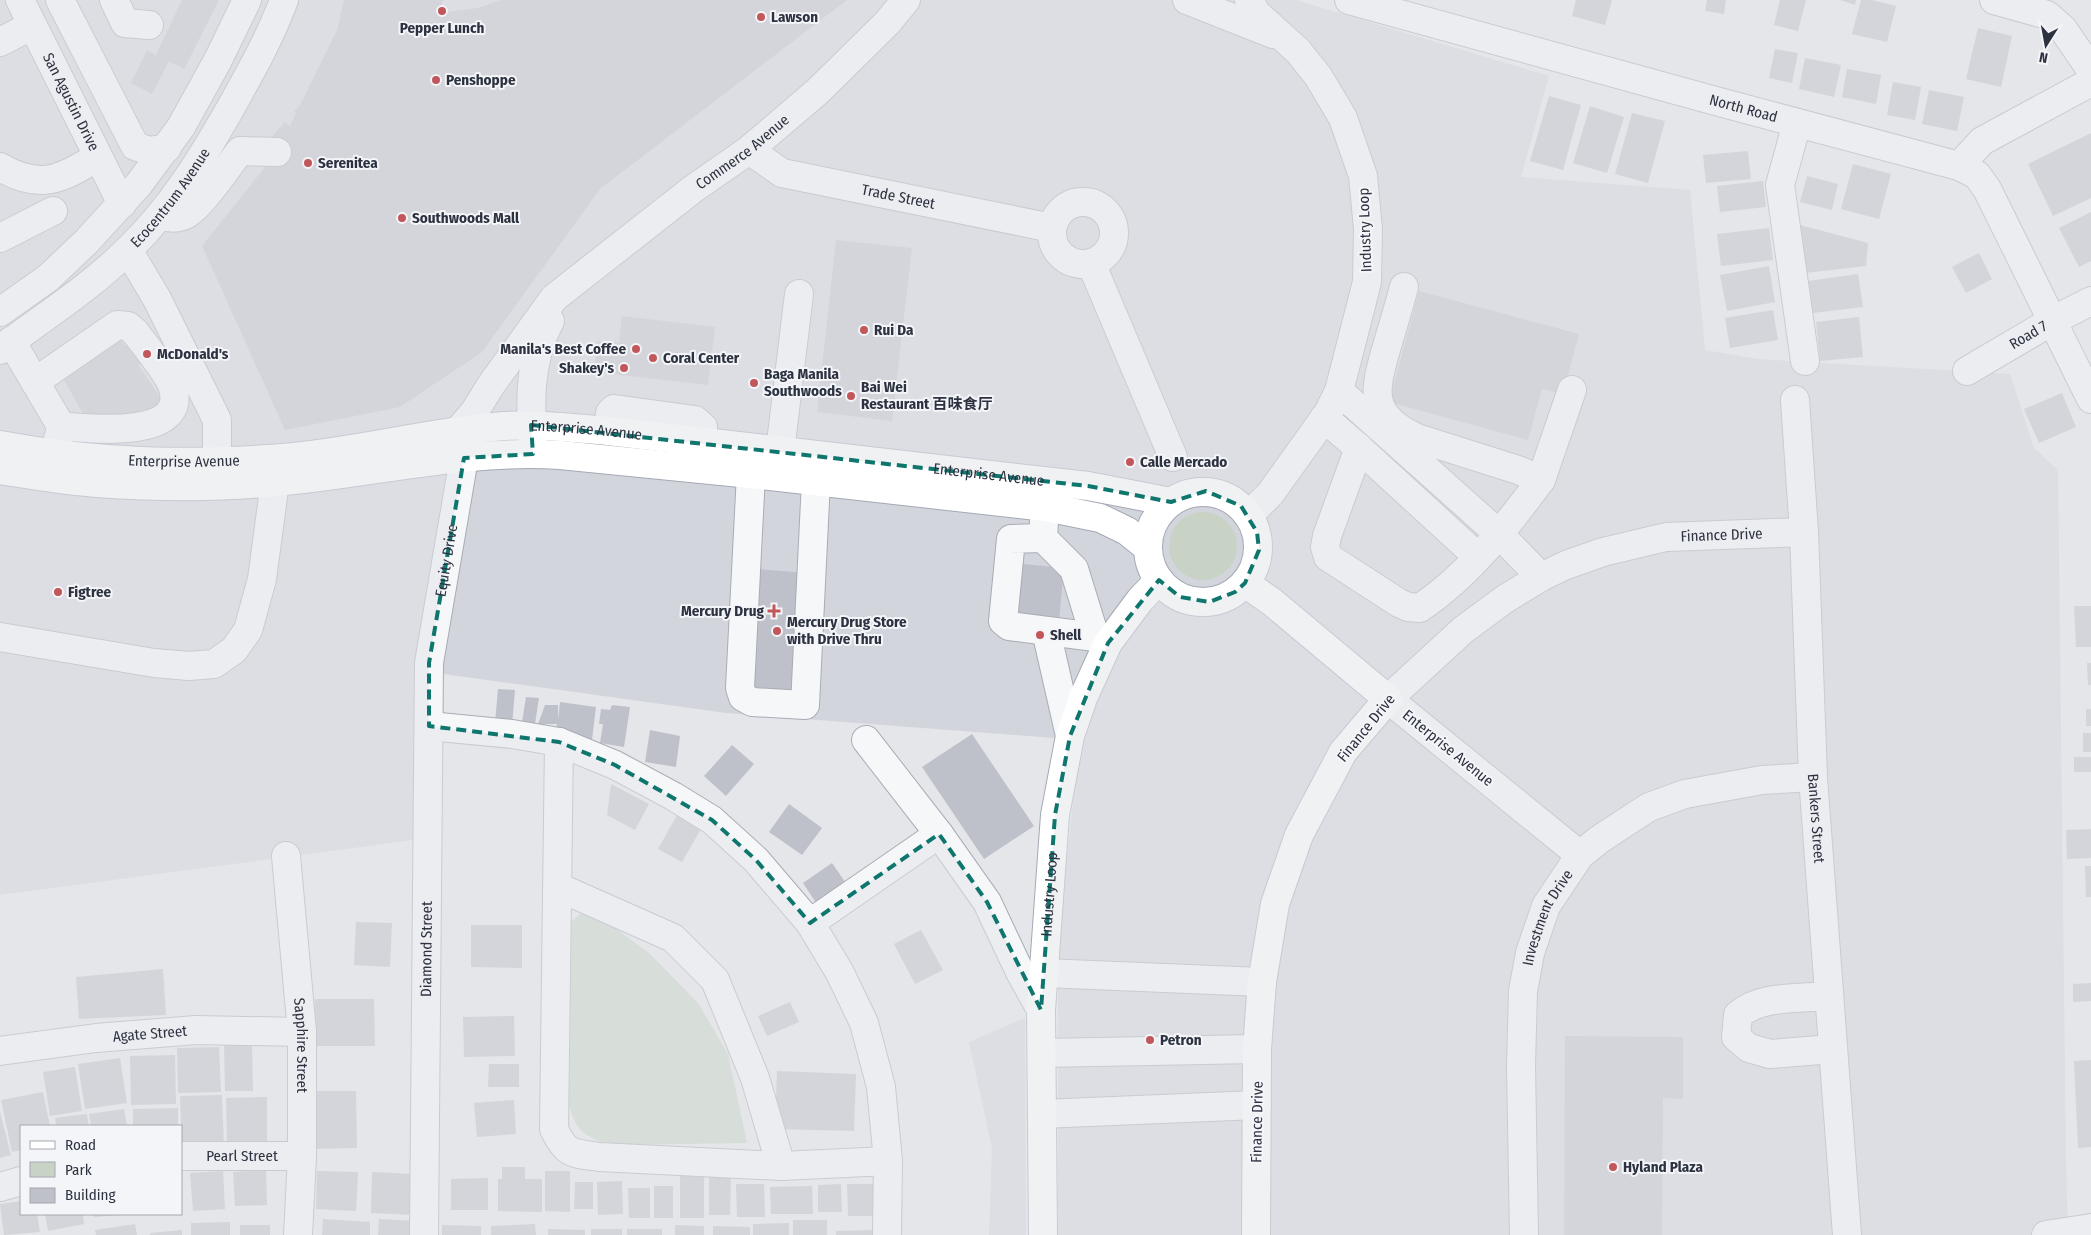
<svg xmlns="http://www.w3.org/2000/svg" width="2091" height="1235" viewBox="0 0 2091 1235" font-family="'Fira Sans Condensed','Noto Sans SC',sans-serif">
<style>
.built{fill:#d2d5dc}
.green{fill:#c8d3c6}
.building{fill:#bfc1ca}
.lines{fill:none;stroke-linecap:round;stroke-linejoin:round}
.minor-tunnel{stroke:#bfc2c8;stroke-width:28;stroke-dasharray:28 14;stroke-linecap:butt}
.minor-casing{stroke:#a9acb4;stroke-width:30}
.major-casing{stroke:#a4a9b5;stroke-width:30}
.minor{stroke:#f6f7f9;stroke-width:28}
.major{stroke:#fff;stroke-width:28}
.marked{fill:none;stroke:#0f766e;stroke-width:4;stroke-dasharray:10 6;stroke-linejoin:round}
.poi-dot{fill:#c1575b;stroke:#f4f5f8;stroke-width:2}
.labels{text-anchor:middle;stroke-width:4;stroke-linejoin:round;paint-order:stroke}
.poi-label{font-size:15px;font-weight:bold;fill:#2d3241;stroke:#f4f5f8;text-anchor:start}
.street-label{font-size:15px;fill:#2d3241;stroke:#f4f5f8}
</style>
<rect width="100%" height="100%" fill="#e4e6ea"/>
<g class="built">
<polygon points="0,0 1296,0 1549,76 1521,177 1690,190 1705,350 1758,359 2010,374 2034,448 2058,470 2066,1162 2068,1235 1058,1235 1058,941 1080,740 726,713 415,670 413,840 0,895"/>
<polygon points="1025,1018 1026,1235 989,1235 992,1148 969,1042"/>
</g>
<g class="green">
<circle cx="1203" cy="546" r="34"/>
<path d="M584,911L601,918L649,953L698,1003L728,1054L747,1143L608,1145C584,1135 576,1131 569,1105L572,921Z"/>
</g>
<g class="building">
<polygon points="182,0 219,0 184,69 169,61 152,94 131,83 147,50 156,55"/>
<polygon points="344,0 443,0 440,13 478,8 501,0 847,0 600,189 482,352 400,407 285,430 202,246 277,152 337,30"/>
<polygon points="1576,0 1612,0 1605,25 1572,16"/>
<polygon points="1707,0 1726,0 1724,14 1705,11"/>
<polygon points="1780,0 1806,0 1798,31 1774,25"/>
<polygon points="1840,0 1856,0 1855,5"/>
<polygon points="1861,0 1872,0 1896,6 1887,42 1852,34"/>
<polygon points="1978,28 2012,36 2001,87 1966,79"/>
<polygon points="1775,49 1798,53 1792,83 1769,78"/>
<polygon points="1805,58 1841,65 1834,97 1799,89"/>
<polygon points="1847,69 1881,75 1876,104 1842,97"/>
<polygon points="1893,82 1921,87 1915,120 1887,115"/>
<polygon points="1929,90 1964,97 1957,131 1922,124"/>
<polygon points="1549,96 1581,105 1563,170 1530,161"/>
<polygon points="1590,106 1624,117 1607,173 1573,163"/>
<polygon points="1632,113 1665,121 1648,183 1615,174"/>
<polygon points="2091,133 2091,198 2053,216 2028,164"/>
<polygon points="1748,151 1751,179 1706,183 1703,155"/>
<polygon points="1853,164 1891,174 1879,219 1841,209"/>
<polygon points="1807,176 1838,184 1832,210 1800,202"/>
<polygon points="1763,181 1766,207 1720,212 1717,186"/>
<polygon points="2091,212 2091,261 2079,267 2059,228"/>
<polygon points="1800,225 1868,243 1866,266 1805,273"/>
<polygon points="1769,228 1773,260 1721,266 1717,234"/>
<polygon points="836,240 912,248 892,421 817,412"/>
<polygon points="1979,253 1992,279 1966,293 1952,267"/>
<polygon points="1769,266 1775,302 1727,311 1720,275"/>
<polygon points="1858,274 1863,307 1813,313 1808,281"/>
<polygon points="1419,291 1579,334 1563,394 1542,389 1528,440 1389,402"/>
<polygon points="1773,310 1778,340 1730,348 1725,318"/>
<polygon points="622,316 715,327 708,385 594,372 597,341 619,343"/>
<polygon points="1859,317 1863,357 1820,361 1816,322"/>
<polygon points="117,334 125,346 135,339 148,358 138,365 164,403 138,421 86,419 59,371"/>
<polygon points="2062,393 2076,427 2039,443 2024,409"/>
<polygon points="1014,563 1064,568 1059,621 1009,615"/>
<polygon points="757,569 808,573 798,693 747,688"/>
<polygon points="2074,606 2091,606 2091,647 2076,647"/>
<polygon points="2087,663 2091,663 2091,685 2088,685"/>
<polygon points="498,689 515,690 512,725 495,723"/>
<polygon points="526,697 539,698 534,730 521,728"/>
<polygon points="560,702 596,707 592,740 555,735 557,724 538,724 545,705 558,705 558,720"/>
<polygon points="612,705 630,707 624,747 600,743 603,724 599,724 601,709 610,710"/>
<rect x="2086" y="709" width="5" height="17"/>
<polygon points="650,730 680,736 676,767 645,762"/>
<rect x="2083" y="733" width="8" height="19"/>
<polygon points="972,734 1034,826 984,859 922,767"/>
<polygon points="732,745 754,764 726,796 704,776"/>
<rect x="2074" y="757" width="17" height="15"/>
<polygon points="611,784 649,804 635,830 607,815"/>
<polygon points="789,804 822,828 802,855 769,832"/>
<polygon points="681,808 705,822 682,862 658,849"/>
<polygon points="2091,829 2091,858 2067,859 2066,830"/>
<polygon points="832,863 850,889 820,909 803,883"/>
<polygon points="2085,866 2091,866 2091,897 2086,897"/>
<polygon points="356,922 392,923 390,967 354,965"/>
<polygon points="471,925 522,925 522,968 471,967"/>
<polygon points="921,930 943,970 915,984 894,944"/>
<polygon points="163,969 166,1015 79,1019 76,977"/>
<polygon points="2091,983 2091,1001 2073,1002 2073,984"/>
<polygon points="315,999 374,999 375,1046 316,1046"/>
<polygon points="790,1002 799,1022 767,1036 758,1016"/>
<polygon points="514,1016 515,1056 464,1057 463,1017"/>
<polygon points="1565,1036 1683,1037 1683,1099 1663,1098 1662,1235 1564,1235"/>
<polygon points="224,1043 252,1043 253,1091 225,1091"/>
<polygon points="219,1047 221,1092 178,1093 177,1048"/>
<polygon points="175,1055 176,1104 131,1105 130,1056"/>
<polygon points="120,1058 127,1103 85,1109 78,1064"/>
<polygon points="2091,1060 2091,1147 2078,1148 2074,1061"/>
<polygon points="489,1064 519,1064 519,1087 488,1087"/>
<polygon points="75,1067 82,1111 50,1116 43,1072"/>
<polygon points="777,1071 856,1074 854,1131 775,1129"/>
<polygon points="309,1091 356,1091 357,1148 310,1149"/>
<polygon points="43,1092 50,1126 21,1126 21,1150 12,1152 1,1100"/>
<polygon points="222,1095 224,1147 182,1149 180,1096"/>
<polygon points="267,1097 267,1146 227,1146 226,1098"/>
<polygon points="514,1100 516,1134 477,1137 474,1103"/>
<polygon points="178,1108 178,1126 133,1126 133,1109"/>
<polygon points="124,1109 127,1126 91,1126 89,1114"/>
<polygon points="0,1112 11,1155 0,1158"/>
<polygon points="87,1114 89,1126 56,1126 55,1118"/>
<polygon points="502,1167 525,1167 525,1179 542,1179 542,1212 498,1211 498,1179 502,1179"/>
<polygon points="266,1170 267,1205 235,1206 233,1172"/>
<polygon points="223,1171 225,1209 193,1211 190,1173"/>
<polygon points="317,1171 358,1172 356,1211 316,1209"/>
<polygon points="545,1171 570,1171 570,1212 545,1211"/>
<polygon points="372,1172 414,1174 413,1215 371,1213"/>
<rect x="680" y="1175" width="24" height="43"/>
<polygon points="709,1176 731,1177 730,1215 709,1215"/>
<polygon points="488,1178 488,1210 451,1210 451,1179"/>
<polygon points="622,1181 623,1214 598,1215 597,1182"/>
<polygon points="575,1182 593,1182 593,1209 574,1209"/>
<polygon points="736,1184 764,1184 765,1217 737,1217"/>
<polygon points="841,1184 842,1212 818,1212 818,1185"/>
<polygon points="847,1184 875,1184 875,1216 848,1216"/>
<rect x="654" y="1186" width="19" height="32"/>
<polygon points="812,1186 813,1214 771,1214 770,1187"/>
<polygon points="628,1188 650,1188 650,1218 629,1218"/>
<polygon points="21,1201 21,1214 37,1214 40,1232 4,1235 0,1204"/>
<polygon points="45,1214 83,1214 84,1224 48,1231"/>
<polygon points="93,1214 119,1214 119,1215 94,1217"/>
<polygon points="323,1219 370,1222 370,1235 322,1235"/>
<polygon points="379,1219 416,1221 415,1235 378,1235"/>
<rect x="793" y="1220" width="34" height="15"/>
<polygon points="230,1222 230,1235 191,1235 191,1223"/>
<polygon points="789,1223 789,1235 753,1235 753,1224"/>
<polygon points="135,1224 137,1235 96,1235 95,1230"/>
<polygon points="535,1224 536,1235 491,1235 491,1226"/>
<rect x="240" y="1225" width="30" height="10"/>
<polygon points="442,1225 481,1226 481,1235 442,1235"/>
<polygon points="675,1225 704,1226 704,1235 675,1235"/>
<polygon points="713,1226 750,1227 750,1235 713,1235"/>
<polygon points="548,1229 585,1230 585,1235 548,1235"/>
<rect x="591" y="1229" width="31" height="6"/>
<rect x="627" y="1229" width="35" height="6"/>
<polygon points="182,1230 182,1235 150,1235 150,1233"/>
<polygon points="876,1230 876,1235 836,1235 836,1231"/>
</g>
<g class="lines">
<polyline class="minor-tunnel" points="277,152 342,78"/>
<defs>
<g id="minor">
<path id="s1" d="M20,0L122,204"/>
<polyline points="60,0 135,146 150,151 167,148"/>
<polyline points="114,0 125,23 149,25"/>
<polyline points="1187,0 1273,34"/>
<path id="s2" d="M1349,0L1712,100L1959,166L1977,175L1987,189L2091,399"/>
<polyline points="1994,0 2047,15 2063,29 2091,70"/>
<polyline points="0,42 31,26"/>
<polyline points="1797,123 1780,185 1805,361"/>
<path id="s3" d="M749,150L782,173L1052,228"/>
<polyline points="1959,166 1982,141 2091,82"/>
<path d="M0,167C39,190 61,180 97,157"/>
<circle cx="1083" cy="233" r="31"/>
<path d="M161,216C169,218 179,219 187,214C202,205 228,166 240,151L277,152"/>
<polyline points="0,238 53,211"/>
<polyline points="128,250 157,299 217,420 217,461"/>
<polyline points="1091,263 1173,457"/>
<path d="M1404,287C1399,306 1393,326 1387,346C1374,391 1367,415 1417,438L1518,470L1541,480C1506,527 1469,575 1420,608L1408,607L1399,603L1328,557L1325,547L1327,536L1359,448L1478,557"/>
<polyline points="0,312 48,278 86,242 139,184 181,127 218,60 247,0"/>
<polyline points="11,341 61,426 57,444"/>
<path id="s4" d="M0,350C43,317 90,288 129,249C171,208 201,160 230,109C250,73 270,38 284,0"/>
<path id="s5" d="M1967,371L2052,321L2091,301"/>
<path d="M36,381L117,325L128,326L135,332C144,344 167,372 172,385C192,440 90,429 61,426"/>
<polyline points="1339,391 1500,535 1541,577"/>
<path id="s6" d="M1795,400L1804,532L1813,777L1847,1235"/>
<polyline points="1324,418 1359,448"/>
<polyline points="608,431 610,413 614,409 695,420 703,427 703,443"/>
<path id="s7" d="M457,432L475,411L491,385L554,298L693,189L749,150L818,91L887,23L906,0"/>
<path d="M533,450C530,405 528,362 550,321"/>
<polyline points="780,451 799,294"/>
<polyline points="751,474 740,688 743,697 752,702 805,705 816,481"/>
<polyline points="1541,480 1572,390"/>
<polyline points="1249,515 1270,494 1328,413 1339,391 1367,282 1368,229 1363,176 1343,118 1318,76 1298,51 1256,13 1249,0"/>
<polyline points="1044,521 1043,538 1074,569 1095,637 1108,643"/>
<polyline points="1043,538 1011,539 1003,621 1009,626 1095,637"/>
<polyline points="1046,631 1070,736"/>
<polyline points="0,637 154,663 189,666 214,664 234,650 248,630 262,579 275,482"/>
<polyline points="429,726 512,734 559,742 615,765 673,796 712,820 756,860 810,923 840,973 864,1023 881,1087 888,1161 887,1235"/>
<polyline points="866,740 939,834 987,902 1020,972 1041,1010"/>
<path d="M559,742L554,1129C566,1155 572,1153 599,1157L781,1166L888,1161"/>
<path id="s8" d="M1580,855L1388,699L1463,630L1505,599L1541,577L1566,565L1603,552L1666,537L1804,532"/>
<path id="s9" d="M286,856L302,1032V1156L298,1235"/>
<polyline points="558,887 673,938 715,980 755,1078 781,1166"/>
<polyline points="810,923 939,834"/>
<polyline points="1044,973 1262,982"/>
<path d="M1829,996C1799,999 1761,995 1738,1015L1736,1037L1749,1048L1770,1054L1832,1049"/>
<path id="s10" d="M0,1051L96,1038L196,1030L302,1032"/>
<polyline points="1042,1053 1257,1049"/>
<polyline points="1042,1114 1257,1105"/>
<path id="s11" d="M181,1156H302"/>
<polyline points="0,1187 21,1181"/>
<path id="s12" d="M424,1235L429,663L464,458"/>
<path id="s13" d="M1524,1235L1521,1066L1523,991L1530,953L1546,906L1580,855L1600,839L1649,807L1685,794L1762,780L1813,777"/>
<polyline points="2046,1235 2091,1228"/>
</g>
<g id="major">
<path id="s14" d="M0,445C96,463 185,465 282,458C356,452 429,432 503,426C538,424 573,428 608,431L1088,486L1171,502"/>
<path d="M0,470C32,475 65,481 97,483C156,487 216,488 275,482C370,474 464,449 560,455L751,474L1046,507L1100,518L1127,531L1147,547"/>
<circle cx="1203" cy="547" r="55"/>
<polyline points="1245,583 1272,602 1388,699 1343,752 1299,835 1275,904 1262,982 1257,1049 1256,1235"/>
<path id="s15" d="M1043,1235L1041,1010L1055,815L1070,736L1083,698L1108,643L1140,600L1159,580"/>
</g>
</defs>
<use href="#minor" class="minor-casing"/>
<use href="#major" class="major-casing"/>
<use href="#minor" class="minor"/>
<use href="#major" class="major"/>
</g>
<path d="M0 0H2091V1235H0ZM531,425L1088,486L1171,502L1206,491L1241,506L1257,532L1259,550L1245,583L1235,592L1209,602L1180,597L1159,580L1108,643L1070,736L1055,815L1041,1010L987,902L939,834L810,923L756,860L712,820L615,765L559,742L429,726V663L464,458L533,454Z" fill="#e4e6ea" fill-opacity=".55" fill-rule="evenodd"/>
<path class="marked" d="M531,425L1088,486L1171,502L1206,491L1241,506L1257,532L1259,550L1245,583L1235,592L1209,602L1180,597L1159,580L1108,643L1070,736L1055,815L1041,1010L987,902L939,834L810,923L756,860L712,820L615,765L559,742L429,726V663L464,458L533,454Z"/>
<g class="poi-dot">
<circle cx="442" cy="11" r="5"/>
<circle cx="761" cy="17" r="5"/>
<circle cx="436" cy="80" r="5"/>
<circle cx="308" cy="163" r="5"/>
<circle cx="402" cy="218" r="5"/>
<circle cx="864" cy="330" r="5"/>
<circle cx="636" cy="349" r="5"/>
<circle cx="147" cy="354" r="5"/>
<circle cx="653" cy="358" r="5"/>
<circle cx="624" cy="368" r="5"/>
<circle cx="754" cy="383" r="5"/>
<circle cx="851" cy="396" r="5"/>
<circle cx="1130" cy="462" r="5"/>
<circle cx="58" cy="592" r="5"/>
<path d="M771.5 603.5h5v5h5v5h-5v5h-5v-5h-5v-5h5z"/>
<circle cx="777" cy="631" r="5"/>
<circle cx="1040" cy="635" r="5"/>
<circle cx="1150" cy="1040" r="5"/>
<circle cx="1613" cy="1167" r="5"/>
</g>
<g class="labels">
<g class="poi-label">
<text x="771" y="22">Lawson</text>
<text x="442" y="33" text-anchor="middle">Pepper Lunch</text>
<text x="446" y="85">Penshoppe</text>
<text x="318" y="168">Serenitea</text>
<text x="412" y="223">Southwoods Mall</text>
<text x="874" y="335">Rui Da</text>
<text x="626" y="354" text-anchor="end">Manila's Best Coffee</text>
<text x="157" y="359">McDonald's</text>
<text x="663" y="363">Coral Center</text>
<text x="614" y="373" text-anchor="end">Shakey's</text>
<text x="764" y="379">Baga Manila<tspan x="764" dy="17">Southwoods</tspan></text>
<text x="861" y="392">Bai Wei<tspan x="861" dy="17">Restaurant 百味食厅</tspan></text>
<text x="1140" y="467">Calle Mercado</text>
<text x="68" y="597">Figtree</text>
<text x="764" y="616" text-anchor="end">Mercury Drug</text>
<text x="787" y="627">Mercury Drug Store<tspan x="787" dy="17">with Drive Thru</tspan></text>
<text x="1050" y="640">Shell</text>
<text x="1160" y="1045">Petron</text>
<text x="1623" y="1172">Hyland Plaza</text>
</g>
<g class="street-label">
<text dy="5" stroke="none"><textPath href="#s1" startOffset="114">San Agustin Drive</textPath></text>
<text dy="5" stroke="none"><textPath href="#s2" startOffset="409">North Road</textPath></text>
<text dy="5" stroke="none"><textPath href="#s7" startOffset="404">Commerce Avenue</textPath></text>
<text dy="5" stroke="none"><textPath href="#s3" startOffset="159">Trade Street</textPath></text>
<text dy="5" stroke="none"><textPath href="#s4" startOffset="230">Ecocentrum Avenue</textPath></text>
<text transform="translate(1365 230) rotate(-92)" y="5">Industry Loop</text>
<text dy="5" stroke="none"><textPath href="#s5" startOffset="71">Road 7</textPath></text>
<text dy="5" stroke="none"><textPath href="#s14" startOffset="590">Enterprise Avenue</textPath></text>
<text dy="5" stroke="none"><textPath href="#s14" startOffset="185">Enterprise Avenue</textPath></text>
<text dy="5" stroke="none"><textPath href="#s14" startOffset="995">Enterprise Avenue</textPath></text>
<text dy="5" stroke="none"><textPath href="#s8" startOffset="631">Finance Drive</textPath></text>
<text dy="5" stroke="none"><textPath href="#s12" startOffset="676">Equity Drive</textPath></text>
<text transform="translate(1366 728) rotate(-51)" y="5">Finance Drive</text>
<text transform="translate(1448 748) rotate(39)" y="5">Enterprise Avenue</text>
<text dy="5" stroke="none"><textPath href="#s6" startOffset="419">Bankers Street</textPath></text>
<text dy="5" stroke="none"><textPath href="#s15" startOffset="341">Industry Loop</textPath></text>
<text dy="5" stroke="none"><textPath href="#s13" startOffset="322">Investment Drive</textPath></text>
<text dy="5" stroke="none"><textPath href="#s12" startOffset="286">Diamond Street</textPath></text>
<text dy="5" stroke="none"><textPath href="#s10" startOffset="151">Agate Street</textPath></text>
<text dy="5" stroke="none"><textPath href="#s9" startOffset="190">Sapphire Street</textPath></text>
<text transform="translate(1257 1122) rotate(-89)" y="5">Finance Drive</text>
<text dy="5" stroke="none"><textPath href="#s11" startOffset="61">Pearl Street</textPath></text>
</g>
</g>
<rect x="20" y="1125" width="162" height="90" fill="#f4f5f8" stroke="#a4a7af"/>
<rect x="30" y="1141" width="25" height="8" fill="#ffffff" stroke="#a4a7af"/>
<text x="65" y="1150" font-size="15" fill="#2d3241">Road</text>
<rect x="30" y="1162" width="25" height="15" fill="#c8d3c6" stroke="#a4a7af"/>
<text x="65" y="1175" font-size="15" fill="#2d3241">Park</text>
<rect x="30" y="1188" width="25" height="15" fill="#bfc1ca" stroke="#a4a7af"/>
<text x="65" y="1200" font-size="15" fill="#2d3241">Building</text>
<g transform="translate(2046 45) rotate(191)" stroke="#f4f5f8" stroke-width="4" paint-order="stroke">
<path d="M0-4L9 19L0 12L-9 19Z" fill="#2d3241"/>
<text y="-8" font-size="14" font-weight="bold" text-anchor="middle" fill="#2d3241">N</text>
</g>
</svg>
